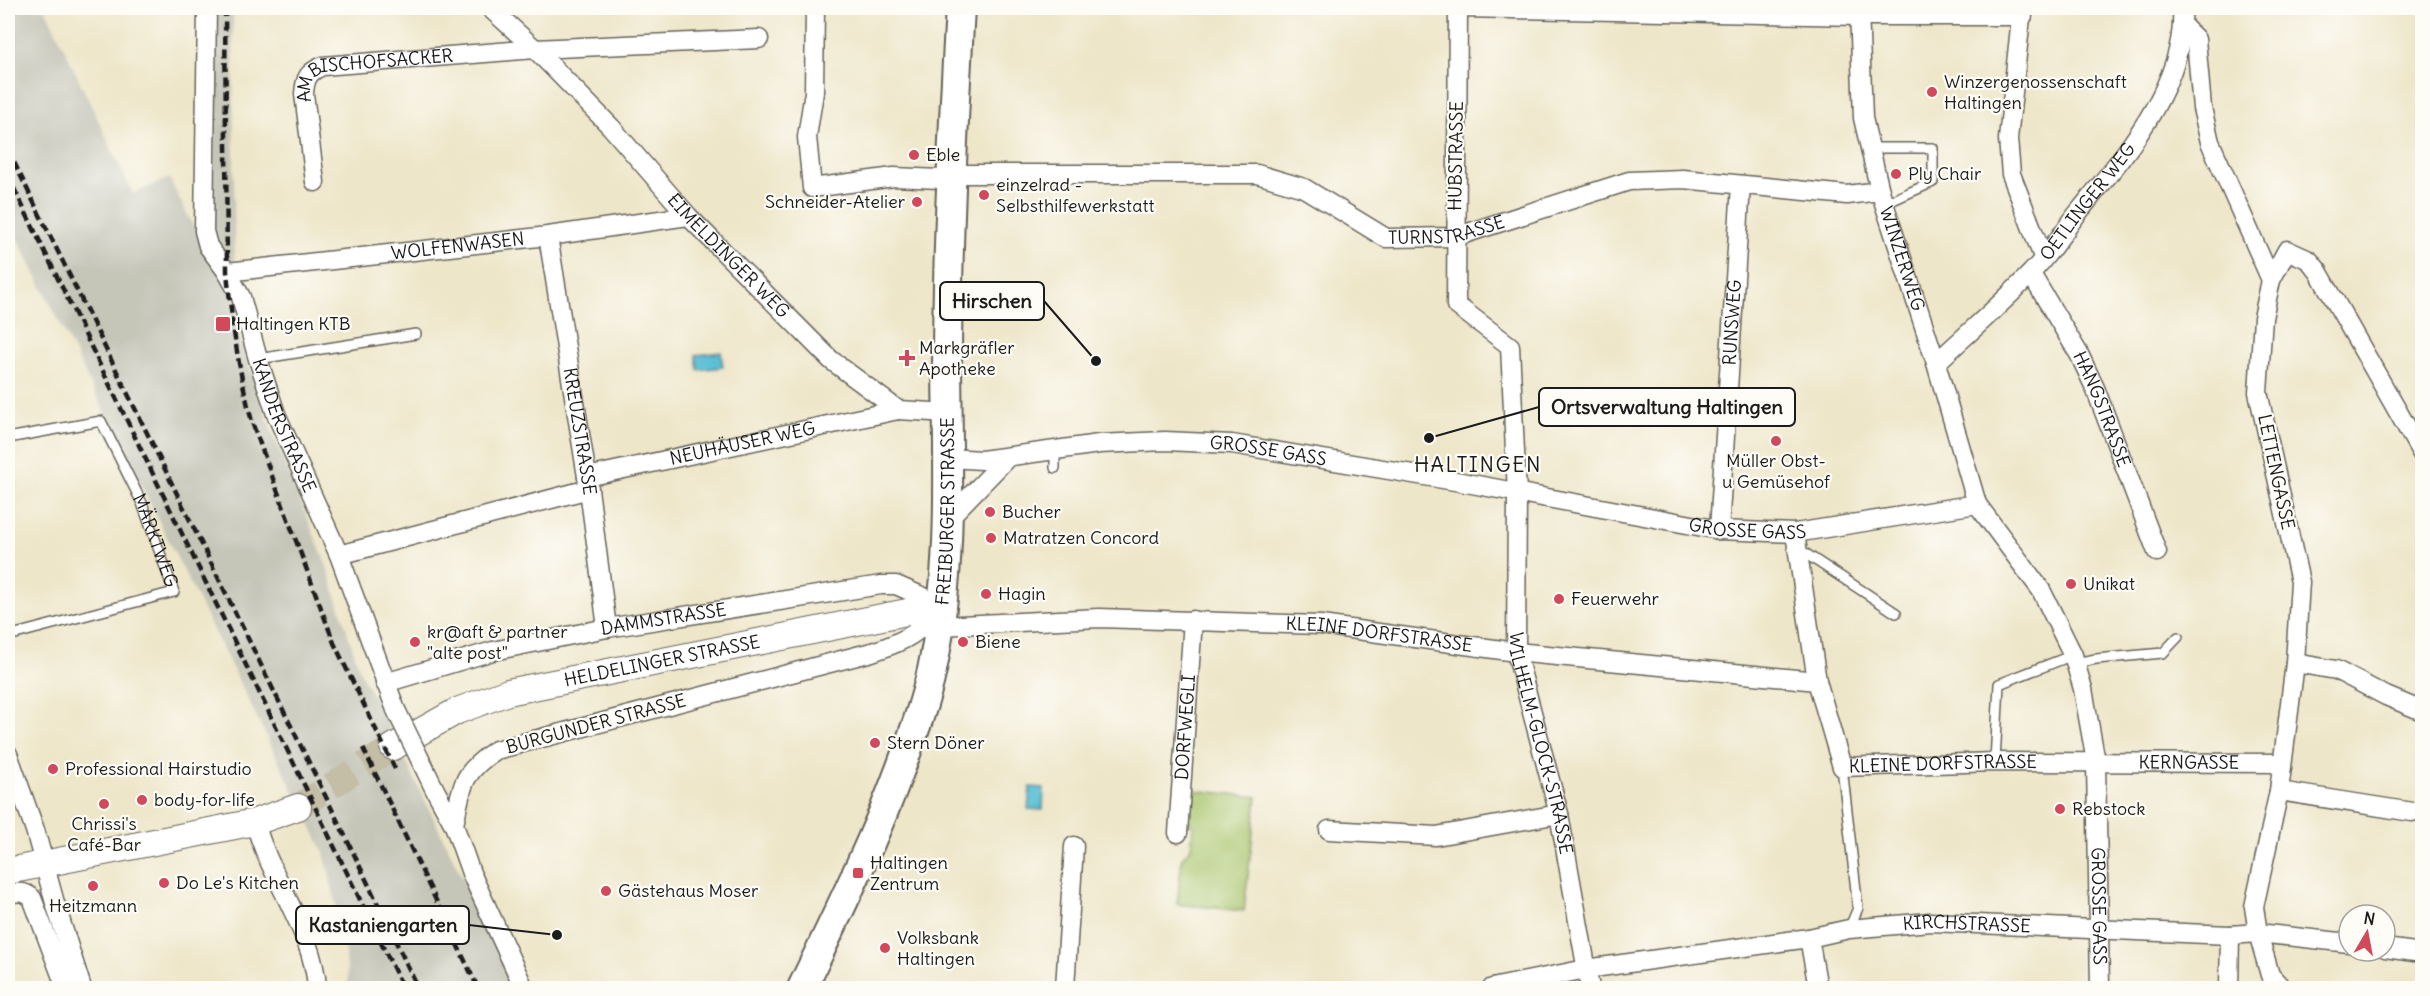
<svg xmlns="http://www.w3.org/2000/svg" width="2430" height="996" viewBox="0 0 2430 996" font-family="Delius,sans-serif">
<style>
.industrial{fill:#c5c5b8}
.green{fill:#a8c56c;stroke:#627044;stroke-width:1.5}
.water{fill:#56bdd4;stroke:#396c78;stroke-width:1.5}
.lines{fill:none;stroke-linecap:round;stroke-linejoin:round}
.secondary-tunnel{stroke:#c4bea6;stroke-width:26;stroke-dasharray:26 13;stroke-linecap:butt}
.lane-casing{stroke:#666359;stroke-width:12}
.street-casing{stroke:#666359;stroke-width:21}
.secondary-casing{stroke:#666359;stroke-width:28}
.primary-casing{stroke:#666359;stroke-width:32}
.lane{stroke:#fff;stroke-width:9}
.street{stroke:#fff;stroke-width:18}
.secondary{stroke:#fff;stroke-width:26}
.primary{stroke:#fff;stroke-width:28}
.rail{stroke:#1c1c1c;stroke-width:4.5;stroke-dasharray:9 4.5;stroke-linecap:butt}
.street-bridge-casing{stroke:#666359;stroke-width:21;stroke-linecap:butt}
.street-bridge{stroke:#fff;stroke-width:18}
.poi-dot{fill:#d1495b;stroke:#fdfcf7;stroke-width:2}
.labels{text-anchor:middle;stroke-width:4.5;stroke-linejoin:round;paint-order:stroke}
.street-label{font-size:18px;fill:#1c1c1c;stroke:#fdfcf7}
.poi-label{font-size:18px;fill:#1c1c1c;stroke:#fdfcf7;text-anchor:start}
.quarter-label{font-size:21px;letter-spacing:1.5px;fill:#1c1c1c;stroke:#fdfcf7}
.leader{fill:none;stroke:#1c1c1c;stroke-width:2}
.callout-dot{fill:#1c1c1c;stroke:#fdfcf7;stroke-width:2}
.callout{fill:#fdfcf7;stroke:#1c1c1c;stroke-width:2}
.callout-label{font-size:20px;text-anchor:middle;font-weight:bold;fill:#1c1c1c}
</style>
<rect width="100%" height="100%" fill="#fdfcf7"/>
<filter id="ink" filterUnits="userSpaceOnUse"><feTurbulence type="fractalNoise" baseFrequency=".0167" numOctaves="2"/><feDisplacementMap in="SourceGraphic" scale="12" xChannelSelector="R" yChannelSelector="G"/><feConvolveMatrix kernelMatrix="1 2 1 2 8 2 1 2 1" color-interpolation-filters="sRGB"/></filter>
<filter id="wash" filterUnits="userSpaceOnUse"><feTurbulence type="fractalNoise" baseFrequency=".008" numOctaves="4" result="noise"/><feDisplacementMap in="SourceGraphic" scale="24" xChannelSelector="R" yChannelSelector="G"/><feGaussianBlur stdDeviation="1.35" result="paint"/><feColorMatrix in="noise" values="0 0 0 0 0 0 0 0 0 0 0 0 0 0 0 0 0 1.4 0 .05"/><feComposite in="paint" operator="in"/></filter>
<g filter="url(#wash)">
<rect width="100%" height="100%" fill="#eee6c9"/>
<polygon class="industrial" points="8,8 45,8 133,194 169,178 194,228 213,211 215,8 233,8 235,314 241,341 271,429 326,564 360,672 385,718 516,988 349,988 343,934 324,852 8,219"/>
<polygon class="green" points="1184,789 1257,797 1244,911 1177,904 1182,858 1191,848 1193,826 1182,812"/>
<g class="water">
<polygon points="721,352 723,367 698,370 696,355"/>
<polygon points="1030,787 1044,788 1043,810 1028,809"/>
</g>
</g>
<g filter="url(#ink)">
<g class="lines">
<polyline class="secondary-tunnel" points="298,807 393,747"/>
<defs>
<g id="lane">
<polyline points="1870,148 1933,148 1933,182 1884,204"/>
<polyline points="258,359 416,334"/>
<path id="s1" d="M8,438L101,421L142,503L174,592L8,636"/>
<polyline points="1055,468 1055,451"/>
<polyline points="1797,548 1896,613"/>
<polyline points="2075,663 2096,659 2163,653 2178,637"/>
<polyline points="1995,762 1999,684 2073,655"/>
<polyline points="1842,767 1858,908 1849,929"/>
</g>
<g id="street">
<path id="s2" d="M207,8L204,231L208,246L227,272L241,297L258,359L276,414L339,555L396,710"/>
<path id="s3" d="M490,8L535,49L611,127L688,216L831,360L898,410L949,413"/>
<path id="s4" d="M815,8L814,92L807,137L812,188L894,177L940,179L950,174H1257L1304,188L1386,238L1455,237L1629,181L1683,179L1847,195L1880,191"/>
<path id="s5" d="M1458,8L1456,305L1510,346L1517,494L1516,652L1559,814L1590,988"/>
<polyline points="1464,8 1859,16 2023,16"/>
<path id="s6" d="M1859,8L1863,118L1880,191L1936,363L1977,504L2041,590L2073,655L2083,689L2096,762L2100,988"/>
<polyline points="2022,8 2008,139 2011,174 2043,257"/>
<polyline points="2183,26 2196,39 2202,108 2210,142 2271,280"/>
<path id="s7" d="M315,182L304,94C305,78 308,72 323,66L535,49L759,39"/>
<path id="s8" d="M548,236L589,489L607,628"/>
<path id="s9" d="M227,272L548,236L688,216"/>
<path id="s10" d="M2031,274L2079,354L2095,388L2157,552"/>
<path id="s11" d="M1936,363C1967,334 2000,306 2029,275C2047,257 2062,234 2077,214C2122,158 2187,85 2182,8"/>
<path id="s12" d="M949,458L982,460L1099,444L1165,441L1232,444L1461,482L1719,530L1795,533L1977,504"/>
<path id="s13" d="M587,477L898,410"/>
<polyline points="947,520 1007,458"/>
<path id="s14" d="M1719,530L1741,185"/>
<polyline points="1795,533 1817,681"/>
<polyline points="339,555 589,489"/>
<path id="s15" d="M940,626L1099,618L1321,625L1516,652L1817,681L1842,767L1995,762L2281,763"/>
<polyline points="2295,663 2336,670 2386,696 2422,711"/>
<path id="s16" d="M385,683L493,651L607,628L881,585H896L942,605C917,634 909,640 872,652L496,750C461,773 462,786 454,825"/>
<polyline points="8,754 35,830 55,903 82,988"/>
<polyline points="434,788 454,825 471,873 524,988"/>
<polyline points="2279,791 2412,812"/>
<path d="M255,822C269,877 314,932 317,988"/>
<polyline points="1329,830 1436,836 1559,814"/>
<path id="s17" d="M1178,833L1193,620"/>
<path d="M8,894C17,892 25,891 32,898L66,988"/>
<polyline points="1809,938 1818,988"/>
<polyline points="2385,948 2422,953"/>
<polyline points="1065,988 1074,846"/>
<path id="s18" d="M1492,988L1586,969L1809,938L1849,929L1930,922L2230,935L2258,933L2349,943"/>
<polyline points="2229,988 2230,935"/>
<polyline points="2282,988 2270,975 2258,933 2254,907 2279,791 2295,663 2300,582 2258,392 2263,318 2271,280 2287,250 2309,260 2318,271 2422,454"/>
</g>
<g id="secondary">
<path id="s19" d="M393,747L457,711L508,692L942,605"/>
<polyline points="8,871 255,822 298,807"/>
</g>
<g id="primary">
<path id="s20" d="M802,988C837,915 873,843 901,767C913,735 925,703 932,670C953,571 948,468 947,367C947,247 953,127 960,8"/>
</g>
</defs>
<use href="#lane" class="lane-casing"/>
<use href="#street" class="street-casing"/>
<use href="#secondary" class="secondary-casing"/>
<use href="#primary" class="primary-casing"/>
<use href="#lane" class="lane"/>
<use href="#street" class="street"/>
<use href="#secondary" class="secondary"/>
<use href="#primary" class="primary"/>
<g class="rail">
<path d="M225,8L227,272C232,324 239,375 253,425L334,643L397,773"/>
<polyline points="8,150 351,848 418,988"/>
<polyline points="8,176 403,988"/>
<polyline points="363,748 478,988"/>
</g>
<defs>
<polyline id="street-bridge" points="396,710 434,788"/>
</defs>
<use href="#street-bridge" class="street-bridge-casing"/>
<use href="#street-bridge" class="street-bridge"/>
</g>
</g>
<g class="poi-dot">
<circle cx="1932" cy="92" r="6"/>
<circle cx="914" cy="155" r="6"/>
<circle cx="1896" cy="174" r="6"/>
<circle cx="984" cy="195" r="6"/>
<circle cx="917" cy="202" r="6"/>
<rect x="215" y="316" width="16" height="16" rx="3"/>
<path d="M904 349h6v6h6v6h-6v6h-6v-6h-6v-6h6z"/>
<circle cx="1776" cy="441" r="6"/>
<circle cx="990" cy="512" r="6"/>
<circle cx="991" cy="538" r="6"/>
<circle cx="2071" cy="584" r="6"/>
<circle cx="986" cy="594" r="6"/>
<circle cx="1559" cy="599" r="6"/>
<circle cx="415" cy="642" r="6"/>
<circle cx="963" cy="642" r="6"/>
<circle cx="875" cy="743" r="6"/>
<circle cx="53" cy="769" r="6"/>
<circle cx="142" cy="800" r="6"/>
<circle cx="104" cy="804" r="6"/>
<circle cx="2060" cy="809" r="6"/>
<rect x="852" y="867" width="12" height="12" rx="3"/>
<circle cx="164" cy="883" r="6"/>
<circle cx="93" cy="886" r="6"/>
<circle cx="606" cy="891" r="6"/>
<circle cx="885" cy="948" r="6"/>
</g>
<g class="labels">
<g class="street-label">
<text dy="6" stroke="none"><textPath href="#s7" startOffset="168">AM BISCHOFSACKER</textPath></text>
<text transform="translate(1456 156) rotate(-89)" y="6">HUBSTRASSE</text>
<text dy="6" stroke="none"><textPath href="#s11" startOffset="222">OETLINGER WEG</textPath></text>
<text dy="6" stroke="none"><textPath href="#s4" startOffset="834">TURNSTRASSE</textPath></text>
<text dy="6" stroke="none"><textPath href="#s9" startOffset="232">WOLFENWASEN</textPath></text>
<text dy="6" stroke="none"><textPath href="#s3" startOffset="344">EIMELDINGER WEG</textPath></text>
<text dy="6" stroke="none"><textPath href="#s6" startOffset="256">WINZERWEG</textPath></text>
<text dy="6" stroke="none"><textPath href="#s14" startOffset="208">RUNSWEG</textPath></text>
<text dy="6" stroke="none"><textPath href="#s10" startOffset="153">HANGSTRASSE</textPath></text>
<text dy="6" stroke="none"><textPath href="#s2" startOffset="435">KANDERSTRASSE</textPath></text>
<text dy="6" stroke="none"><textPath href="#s8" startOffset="198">KREUZSTRASSE</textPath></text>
<text dy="6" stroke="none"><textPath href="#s13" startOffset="159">NEUHÄUSER WEG</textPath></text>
<text dy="6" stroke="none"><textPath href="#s12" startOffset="321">GROSSE GASS</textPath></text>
<text transform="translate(2276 472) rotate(78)" y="6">LETTENGASSE</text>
<text dy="6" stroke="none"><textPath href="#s20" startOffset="504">FREIBURGER STRASSE</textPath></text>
<text dy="6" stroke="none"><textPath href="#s12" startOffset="807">GROSSE GASS</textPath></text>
<text dy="6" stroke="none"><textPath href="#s1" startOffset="226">MÄRKTWEG</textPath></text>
<text dy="6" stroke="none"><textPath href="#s16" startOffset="286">DAMMSTRASSE</textPath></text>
<text dy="6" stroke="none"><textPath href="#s15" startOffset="440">KLEINE DORFSTRASSE</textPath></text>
<text dy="6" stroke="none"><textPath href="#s19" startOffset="285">HELDELINGER STRASSE</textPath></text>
<text transform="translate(596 724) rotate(-15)" y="6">BURGUNDER STRASSE</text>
<text dy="6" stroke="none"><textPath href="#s17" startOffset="106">DORFWEGLI</textPath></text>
<text dy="6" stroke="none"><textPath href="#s5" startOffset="765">WILHELM-GLOCK-STRASSE</textPath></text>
<text dy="6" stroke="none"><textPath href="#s15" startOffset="1071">KLEINE DORFSTRASSE</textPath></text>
<text dy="6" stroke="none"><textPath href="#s15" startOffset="1317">KERNGASSE</textPath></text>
<text dy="6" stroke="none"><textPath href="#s6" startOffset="946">GROSSE GASS</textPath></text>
<text dy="6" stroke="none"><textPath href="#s18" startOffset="480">KIRCHSTRASSE</textPath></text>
</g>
<g class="poi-label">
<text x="1944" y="88">Winzergenossenschaft<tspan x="1944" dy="21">Haltingen</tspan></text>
<text x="926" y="161">Eble</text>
<text x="1908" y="180">Ply Chair</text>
<text x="996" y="191">einzelrad -<tspan x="996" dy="21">Selbsthilfewerkstatt</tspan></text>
<text x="905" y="208" text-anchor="end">Schneider-Atelier</text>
<text x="236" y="330">Haltingen KTB</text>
<text x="919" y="354">Markgräfler<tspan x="919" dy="21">Apotheke</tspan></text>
<text x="1776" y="467" text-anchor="middle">Müller Obst-<tspan x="1776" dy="21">u Gemüsehof</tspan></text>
<text x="1002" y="518">Bucher</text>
<text x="1003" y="544">Matratzen Concord</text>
<text x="2083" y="590">Unikat</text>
<text x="998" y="600">Hagin</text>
<text x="1571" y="605">Feuerwehr</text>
<text x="427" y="638">kr@aft &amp; partner<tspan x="427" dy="21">"alte post"</tspan></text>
<text x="975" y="648">Biene</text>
<text x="887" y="749">Stern Döner</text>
<text x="65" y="775">Professional Hairstudio</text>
<text x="154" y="806">body-for-life</text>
<text x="2072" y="815">Rebstock</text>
<text x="104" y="830" text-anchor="middle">Chrissi's<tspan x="104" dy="21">Café-Bar</tspan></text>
<text x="870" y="869">Haltingen<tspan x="870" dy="21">Zentrum</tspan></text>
<text x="176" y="889">Do Le's Kitchen</text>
<text x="618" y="897">Gästehaus Moser</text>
<text x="93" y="912" text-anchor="middle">Heitzmann</text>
<text x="897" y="944">Volksbank<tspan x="897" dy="21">Haltingen</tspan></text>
</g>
<g class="quarter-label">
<text x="1478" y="472">HALTINGEN</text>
</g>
</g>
<path class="leader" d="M1096 361L1044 301M1429 438L1539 407M557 935L469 925"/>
<g class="callout-dot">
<circle cx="1096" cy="361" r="6"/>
<circle cx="1429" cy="438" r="6"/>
<circle cx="557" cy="935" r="6"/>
</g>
<g class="callout">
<rect x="940" y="282" width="104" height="38" rx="6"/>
<rect x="1539" y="388" width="256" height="38" rx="6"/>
<rect x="296" y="906" width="173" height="38" rx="6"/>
</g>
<g class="callout-label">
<text x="992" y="308">Hirschen</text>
<text x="1667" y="414">Ortsverwaltung Haltingen</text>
<text x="383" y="932">Kastaniengarten</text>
</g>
<rect width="2430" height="996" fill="none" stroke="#fdfcf7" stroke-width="30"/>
<g transform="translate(2367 933) rotate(10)"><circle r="28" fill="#fdfcf7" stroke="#a3a29f" stroke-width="1.5"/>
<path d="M0-4.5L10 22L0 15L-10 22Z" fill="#d1495b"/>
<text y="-9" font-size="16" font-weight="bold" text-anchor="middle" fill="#1c1c1c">N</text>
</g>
</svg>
